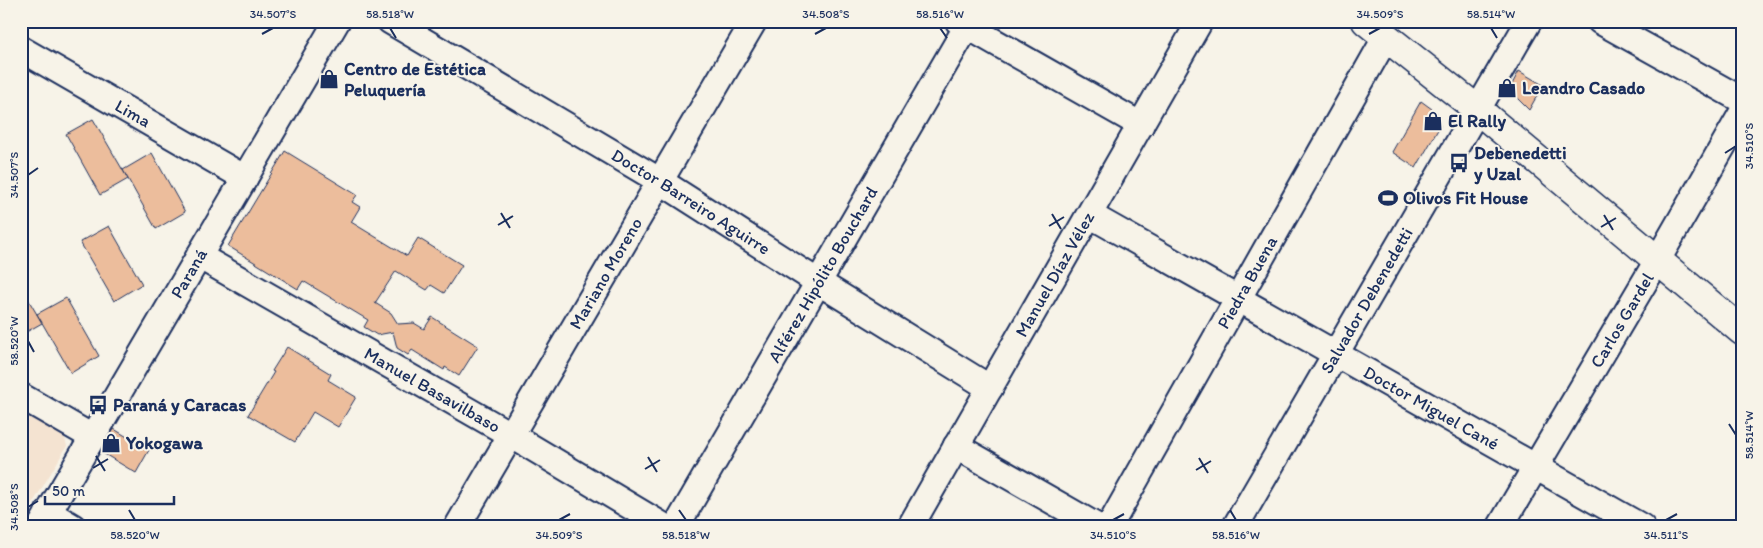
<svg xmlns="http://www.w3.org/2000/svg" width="1763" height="548" viewBox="0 0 1763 548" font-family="Itim,sans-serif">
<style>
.built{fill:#f4e3d1}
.building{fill:#ecbd9c;stroke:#1b2f5e}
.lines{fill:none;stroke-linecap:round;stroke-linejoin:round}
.minor-casing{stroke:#1b2f5e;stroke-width:29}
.major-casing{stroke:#1b2f5e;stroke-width:31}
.minor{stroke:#f7f3e8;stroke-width:25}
.major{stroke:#f7f3e8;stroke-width:28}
.ticks{fill:none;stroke:#1b2f5e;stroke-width:2}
.labels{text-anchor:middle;stroke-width:4;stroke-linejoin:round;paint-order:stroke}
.poi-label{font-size:18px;font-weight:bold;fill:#1b2f5e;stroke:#f7f3e8;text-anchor:start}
.street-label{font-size:18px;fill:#1b2f5e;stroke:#f7f3e8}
.neatline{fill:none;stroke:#1b2f5e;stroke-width:2}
.ticks-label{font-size:12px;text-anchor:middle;fill:#1b2f5e}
</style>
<rect width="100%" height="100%" fill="#f7f3e8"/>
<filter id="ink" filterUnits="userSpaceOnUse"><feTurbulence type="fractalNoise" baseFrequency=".02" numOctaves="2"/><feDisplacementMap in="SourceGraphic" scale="10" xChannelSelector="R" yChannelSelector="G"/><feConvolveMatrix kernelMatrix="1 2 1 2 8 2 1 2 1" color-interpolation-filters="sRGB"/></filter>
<g filter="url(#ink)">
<polygon class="built" points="21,411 64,436 67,446 21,523"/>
<g class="building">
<polygon points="1519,71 1543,85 1529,110 1509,90"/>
<polygon points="1421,101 1436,112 1440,126 1416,168 1392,152"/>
<polygon points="93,119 128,179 100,195 66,134"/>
<polygon points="285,151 357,195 352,202 360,207 351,222 407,256 418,238 462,265 444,293 431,285 427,290 396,271 375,303 391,313 398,324 414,323 424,329 432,317 478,346 459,376 445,367 444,370 412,350 408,355 397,348 393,332 377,335 364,327 368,320 303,281 298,289 228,246"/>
<polygon points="152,153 185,212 156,229 123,170"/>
<polygon points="109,226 142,284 114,301 80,242"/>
<polygon points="21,287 42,323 21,335"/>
<polygon points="66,298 99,356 71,373 37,314"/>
<polygon points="287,347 331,374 328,380 356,397 338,427 313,412 295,442 248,415 274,372 272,371"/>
<polygon points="114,429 149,450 136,473 101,452"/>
</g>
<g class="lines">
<defs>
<g id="minor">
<path id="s1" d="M390,21L660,181L818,282L990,388"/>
<polyline points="958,21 1141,125"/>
<polyline points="1600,21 1742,100"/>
<path id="s2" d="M21,49L245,178"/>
<path id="s3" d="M1090,215L1642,527"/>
<path id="s4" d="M199,256L511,435L665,527"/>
<polyline points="21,396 92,437"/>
<polyline points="956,446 1098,527"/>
<polyline points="48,512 73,527"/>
<path id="s5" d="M40,527L337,21"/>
<path id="s6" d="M457,527L754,21"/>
<path id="s7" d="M676,527L970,21"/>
<path id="s8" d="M910,527L1200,21"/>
<path id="s9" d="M1109,527L1386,37"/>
<path id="s10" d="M1235,527L1529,21"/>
<path id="s11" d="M1500,527L1657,261L1742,113"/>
</g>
<polyline id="major" points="1366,21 1478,110 1742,331"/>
</defs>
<use href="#minor" class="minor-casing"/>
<use href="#major" class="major-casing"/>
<use href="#minor" class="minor"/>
<use href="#major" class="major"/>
</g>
</g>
<path class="ticks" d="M390,28L396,38M940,28L947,38M1491,28L1497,38M262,34L273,28M815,34L826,28M1369,34L1380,28M1725,153L1736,146M28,175L38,168M501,213L510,228M1052,214L1061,229M1604,215L1613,230M498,225L513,216M1049,226L1064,217M1601,227L1616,218M28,341L34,352M1729,424L1736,435M96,456L105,471M648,457L657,472M1199,458L1208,473M93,468L108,459M645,469L660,460M1196,470L1211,461M28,507L38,501M129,510L135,520M679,510L686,520M1230,510L1236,520M559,520L570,514M1113,520L1124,514M1666,520L1677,514"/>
<defs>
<symbol id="shop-bare" viewBox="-9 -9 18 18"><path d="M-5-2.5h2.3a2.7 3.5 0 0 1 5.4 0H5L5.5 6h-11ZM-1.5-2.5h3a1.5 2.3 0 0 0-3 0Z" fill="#1b2f5e" stroke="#f7f3e8" stroke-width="2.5" paint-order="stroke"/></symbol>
<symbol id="bus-bare" viewBox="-9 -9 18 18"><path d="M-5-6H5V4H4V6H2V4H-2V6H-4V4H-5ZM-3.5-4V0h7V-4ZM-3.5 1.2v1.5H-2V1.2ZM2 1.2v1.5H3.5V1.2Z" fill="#1b2f5e" stroke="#f7f3e8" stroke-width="2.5" paint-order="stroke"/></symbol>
<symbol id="stadium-bare" viewBox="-9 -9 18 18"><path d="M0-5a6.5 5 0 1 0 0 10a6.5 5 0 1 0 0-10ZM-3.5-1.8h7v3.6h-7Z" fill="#1b2f5e" stroke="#f7f3e8" stroke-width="2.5" paint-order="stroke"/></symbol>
</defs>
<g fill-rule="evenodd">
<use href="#shop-bare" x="315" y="65" width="28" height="28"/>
<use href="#shop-bare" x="1493" y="74" width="28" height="28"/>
<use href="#shop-bare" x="1419" y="107" width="28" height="28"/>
<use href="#bus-bare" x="1445" y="149" width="28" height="28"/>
<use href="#stadium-bare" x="1374" y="184" width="28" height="28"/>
<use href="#bus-bare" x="84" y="391" width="28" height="28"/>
<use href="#shop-bare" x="97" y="429" width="28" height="28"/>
</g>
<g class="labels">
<g class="poi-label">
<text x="344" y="75">Centro de Estética<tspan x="344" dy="21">Peluquería</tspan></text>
<text x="1522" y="94">Leandro Casado</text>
<text x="1448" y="127">El Rally</text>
<text x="1474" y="159">Debenedetti<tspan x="1474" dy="21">y Uzal</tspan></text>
<text x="1403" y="204">Olivos Fit House</text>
<text x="113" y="411">Paraná y Caracas</text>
<text x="126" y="449">Yokogawa</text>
</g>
<g class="street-label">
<text dy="6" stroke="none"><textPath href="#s2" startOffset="129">Lima</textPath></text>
<text dy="6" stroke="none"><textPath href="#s1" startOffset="351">Doctor Barreiro Aguirre</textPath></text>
<text dy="6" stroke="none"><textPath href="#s5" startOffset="294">Paraná</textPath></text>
<text dy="6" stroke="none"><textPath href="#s6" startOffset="294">Mariano Moreno</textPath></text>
<text dy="6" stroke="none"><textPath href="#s7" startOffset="292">Alférez Hipólito Bouchard</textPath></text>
<text dy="6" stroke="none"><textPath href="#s8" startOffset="291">Manuel Díaz Vélez</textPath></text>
<text dy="6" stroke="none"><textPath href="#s9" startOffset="281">Piedra Buena</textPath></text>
<text dy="6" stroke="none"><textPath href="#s10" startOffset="262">Salvador Debenedetti</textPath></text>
<text dy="6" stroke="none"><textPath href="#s11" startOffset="240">Carlos Gardel</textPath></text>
<text dy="6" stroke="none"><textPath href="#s4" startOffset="269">Manuel Basavilbaso</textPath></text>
<text dy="6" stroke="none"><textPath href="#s3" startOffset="392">Doctor Miguel Cané</textPath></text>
</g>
</g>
<rect width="1763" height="548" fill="none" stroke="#f7f3e8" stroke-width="55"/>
<path d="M45 496v8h129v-8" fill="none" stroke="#1b2f5e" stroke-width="2.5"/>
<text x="52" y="496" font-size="15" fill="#1b2f5e" stroke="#f7f3e8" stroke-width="4" paint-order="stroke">50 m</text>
<rect x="28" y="28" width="1708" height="492" class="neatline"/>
<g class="ticks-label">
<text x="273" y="18">34.507°S</text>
<text x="390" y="18">58.518°W</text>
<text x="826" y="18">34.508°S</text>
<text x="940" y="18">58.516°W</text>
<text x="1380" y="18">34.509°S</text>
<text x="1491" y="18">58.514°W</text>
<text transform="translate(1749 146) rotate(-90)" y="4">34.510°S</text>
<text transform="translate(14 175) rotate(-90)" y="4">34.507°S</text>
<text transform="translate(14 341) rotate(-90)" y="4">58.520°W</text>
<text transform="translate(1749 435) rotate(-90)" y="4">58.514°W</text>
<text transform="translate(14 507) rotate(-90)" y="4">34.508°S</text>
<text x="135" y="539">58.520°W</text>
<text x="559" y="539">34.509°S</text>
<text x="686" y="539">58.518°W</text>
<text x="1113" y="539">34.510°S</text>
<text x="1236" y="539">58.516°W</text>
<text x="1666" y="539">34.511°S</text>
</g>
</svg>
